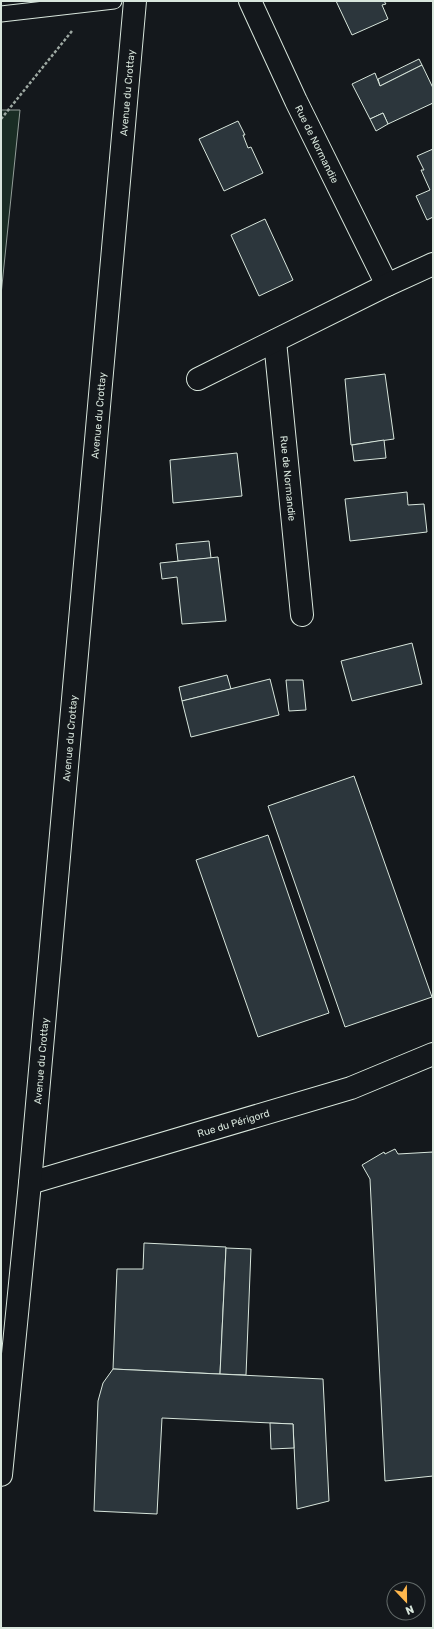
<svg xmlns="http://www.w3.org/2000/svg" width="434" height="1629" viewBox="0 0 434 1629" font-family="Rubik,sans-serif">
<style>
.green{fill:#1a2d24;stroke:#939e99}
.building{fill:#2c363c;stroke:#d8e6dc}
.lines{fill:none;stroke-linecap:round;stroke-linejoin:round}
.lane-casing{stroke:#d8e6dc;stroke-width:17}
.street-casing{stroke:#d8e6dc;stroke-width:24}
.path{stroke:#9da8a2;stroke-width:2.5;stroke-dasharray:3 2;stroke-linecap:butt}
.lane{stroke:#14181c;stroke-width:15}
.street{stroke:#14181c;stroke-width:22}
.labels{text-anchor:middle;stroke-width:3;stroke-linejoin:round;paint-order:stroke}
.street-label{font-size:10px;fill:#d8e6dc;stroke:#14181c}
</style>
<rect width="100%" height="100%" fill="#14181c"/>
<polygon class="green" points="1,110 20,110 1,295"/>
<g class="building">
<polygon points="336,1 384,1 386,4 382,5 388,19 352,35"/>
<polygon points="419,59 422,65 380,86 378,79"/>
<polygon points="422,65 433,88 433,103 388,124 383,113 370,119 352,84 375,73 380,86"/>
<polygon points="383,113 388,124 376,131 370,119"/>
<polygon points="238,121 245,135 243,135 248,148 251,147 263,173 224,191 199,139"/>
<polygon points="433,149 433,217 427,220 416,196 430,190 421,170 424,170 417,156"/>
<polygon points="265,219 293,280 259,296 231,235"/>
<polygon points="385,374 394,439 351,445 345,379"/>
<polygon points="384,440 386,458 354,461 352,445"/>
<polygon points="237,453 242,496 173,503 170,460"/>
<polygon points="407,492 408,505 424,504 427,532 350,541 345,499"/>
<polygon points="209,541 211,558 178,561 176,544"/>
<polygon points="218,557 226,621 182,624 177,577 162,579 160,563"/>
<polygon points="412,643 422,684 352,701 341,661"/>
<polygon points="227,675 231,689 182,701 179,687"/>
<polygon points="270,679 279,715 191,737 182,701"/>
<polygon points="286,680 303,680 306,710 289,711"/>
<polygon points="354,776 432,997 345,1027 268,806"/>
<polygon points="268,835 329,1013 258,1037 196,860"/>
<polygon points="395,1149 398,1154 433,1152 433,1476 385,1481 370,1179 362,1165 384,1152 385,1154"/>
<polygon points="144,1243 226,1247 220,1374 113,1369 117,1269 143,1269"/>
<polygon points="226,1248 251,1249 246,1375 220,1374"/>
<polygon points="113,1369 323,1379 329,1501 297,1509 293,1424 162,1418 157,1514 94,1511 98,1401 103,1383"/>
<polygon points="270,1423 293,1424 294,1448 271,1449"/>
</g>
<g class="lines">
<defs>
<polyline id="lane" points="1,14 114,1"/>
<g id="street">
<path id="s1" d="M250,1L296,101L387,285"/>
<path id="s2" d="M275,341L302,615"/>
<polyline points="198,379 387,285 433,264"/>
<path id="s3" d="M30,1183L351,1088L433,1054"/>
<path id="s4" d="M1,1475L30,1183L135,1"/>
</g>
</defs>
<use href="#lane" class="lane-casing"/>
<use href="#street" class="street-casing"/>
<polyline class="path" points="1,119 72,31"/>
<use href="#lane" class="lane"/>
<use href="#street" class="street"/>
</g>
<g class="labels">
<g class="street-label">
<text dy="4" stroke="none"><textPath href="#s4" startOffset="1388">Avenue du Crottay</textPath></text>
<text dy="4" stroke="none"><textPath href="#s1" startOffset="158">Rue de Normandie</textPath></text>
<text dy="4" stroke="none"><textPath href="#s4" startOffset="1064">Avenue du Crottay</textPath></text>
<text dy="4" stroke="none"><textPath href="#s2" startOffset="138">Rue de Normandie</textPath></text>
<text dy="4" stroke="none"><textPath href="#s4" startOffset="740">Avenue du Crottay</textPath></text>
<text dy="4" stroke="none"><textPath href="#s4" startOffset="416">Avenue du Crottay</textPath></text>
<text dy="4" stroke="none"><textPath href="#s3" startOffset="212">Rue du Périgord</textPath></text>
</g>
</g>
<rect width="434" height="1629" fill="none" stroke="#d8e6dc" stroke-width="4"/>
<g transform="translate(406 1601) rotate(158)"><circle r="19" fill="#14181c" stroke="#626a69"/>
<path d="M0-3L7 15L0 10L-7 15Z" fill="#ffb74d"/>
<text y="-6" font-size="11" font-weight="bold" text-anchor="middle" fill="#d8e6dc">N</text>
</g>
</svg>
